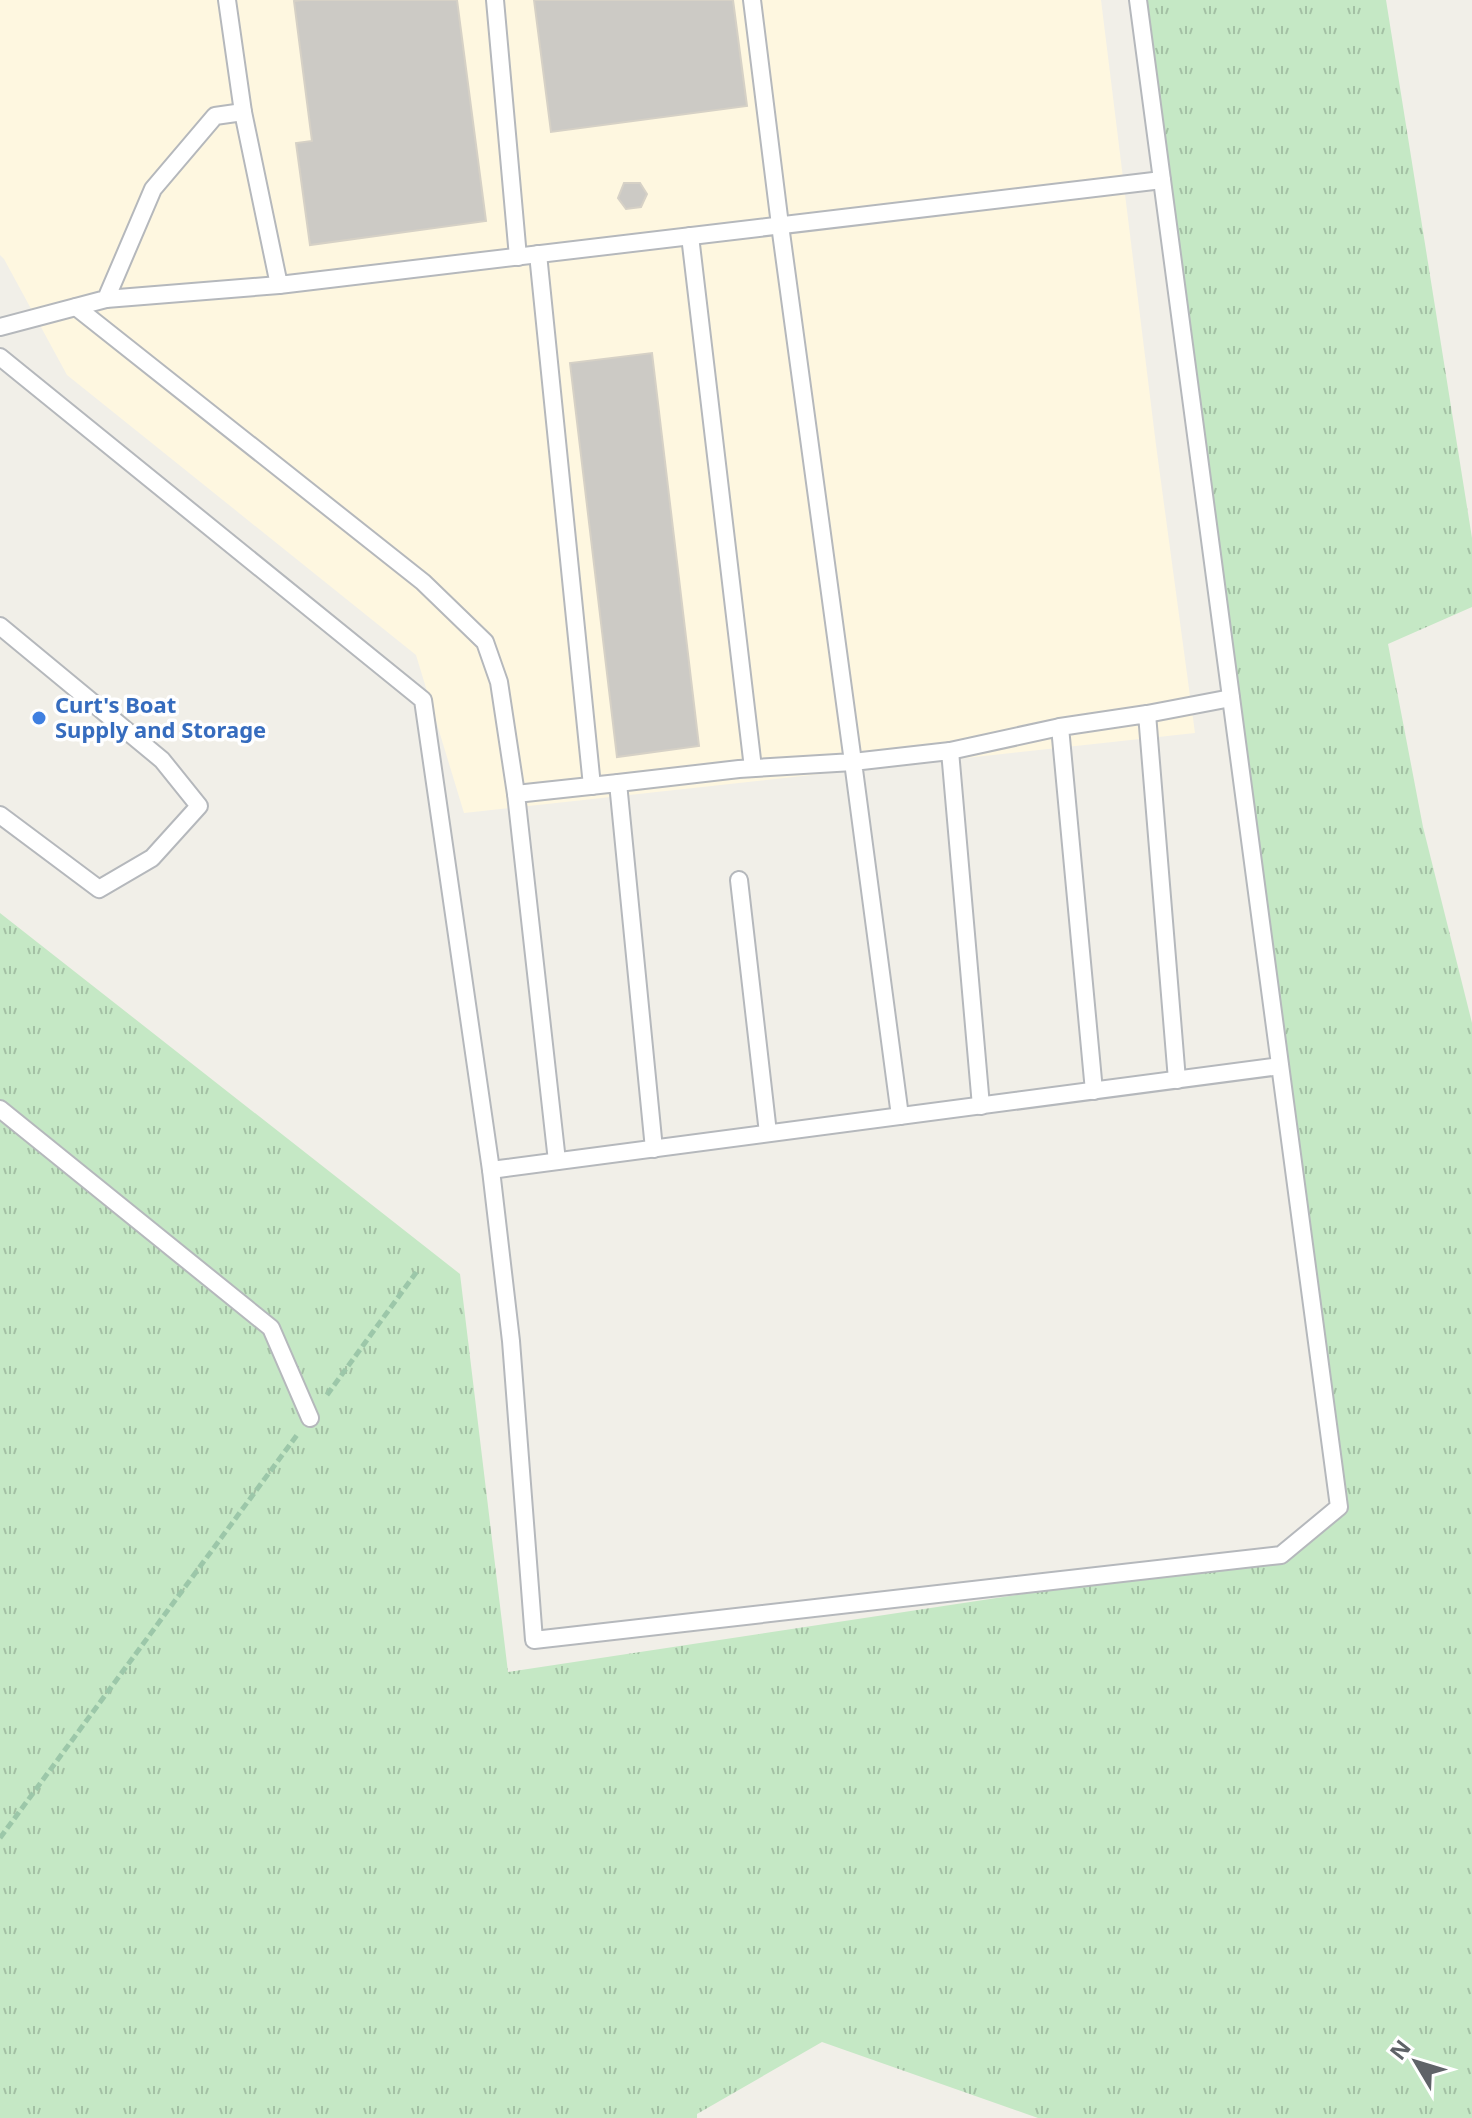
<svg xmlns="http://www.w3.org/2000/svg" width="1472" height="2118" viewBox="0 0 1472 2118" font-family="'Noto Sans',sans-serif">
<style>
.commercial{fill:#fef7e0}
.grass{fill:url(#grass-tufts)}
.building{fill:#cccac5;stroke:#d6d1c6;stroke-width:2}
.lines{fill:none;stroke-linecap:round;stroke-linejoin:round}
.service-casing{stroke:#b5b8bc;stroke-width:20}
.path{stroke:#9cc7a9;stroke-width:5;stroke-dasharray:8 4;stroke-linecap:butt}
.service{stroke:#fff;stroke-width:16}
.shop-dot{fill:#3f7fe0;stroke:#fff;stroke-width:3}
.labels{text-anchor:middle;stroke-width:7;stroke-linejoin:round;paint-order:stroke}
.shop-label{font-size:22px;font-weight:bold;fill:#366cbe;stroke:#fff;text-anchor:start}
</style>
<defs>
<pattern id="grass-tufts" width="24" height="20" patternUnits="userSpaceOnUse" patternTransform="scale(2)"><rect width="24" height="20" fill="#c5e8c5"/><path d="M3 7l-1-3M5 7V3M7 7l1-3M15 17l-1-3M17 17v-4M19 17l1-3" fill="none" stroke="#a3c0a4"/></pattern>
</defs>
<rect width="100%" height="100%" fill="#f1efe8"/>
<polygon class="commercial" points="0,0 1101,0 1156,445 1195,733 464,813 416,655 67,375 4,259 0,255"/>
<polygon class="grass" points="1138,0 1386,0 1472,538 1472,607 1388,644 1423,827 1472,1023 1472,2118 1038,2118 822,2042 697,2114 697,2118 0,2118 0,913 460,1274 508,1672 1281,1555 1339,1507"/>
<g class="building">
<polygon points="302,0 457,0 486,221 310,245 296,143 312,141 294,1"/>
<polygon points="534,0 733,0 747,106 551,132"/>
<polygon points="624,183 640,183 647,194 641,207 626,209 618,198"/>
<polygon points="652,353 699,746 617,757 570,363"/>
</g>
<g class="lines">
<defs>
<g id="service">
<polyline points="227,0 243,112 279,285 1162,180"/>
<polyline points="495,0 518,257"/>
<polyline points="690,236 753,768"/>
<polyline points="538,254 592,786"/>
<polyline points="106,299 279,285"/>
<polyline points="76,307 423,582 485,642 499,682 516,794"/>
<polyline points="0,327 106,299 153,189 215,116 243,112"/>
<polyline points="0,357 423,700 491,1170 511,1341 534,1640 1281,1555 1339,1507 1138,0"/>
<polyline points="0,626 162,760 199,806 152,858 99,889 0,815"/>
<polyline points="1147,714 1231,698"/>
<polyline points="950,751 1060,727"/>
<polyline points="618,783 739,769 853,762 780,225 752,0"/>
<polyline points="739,880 768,1133"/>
<polyline points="1094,1091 1060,727 1147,714 1177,1080"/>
<polyline points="0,1109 271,1328 310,1418"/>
<polyline points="900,1116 853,762 950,751 981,1106"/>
<polyline points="557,1161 516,794 618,783 654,1149"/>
<polyline points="491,1170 1280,1066"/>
</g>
</defs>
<use href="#service" class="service-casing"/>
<g class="path">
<polyline points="327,1395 418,1270"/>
<polyline points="0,1838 297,1435"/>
</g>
<use href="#service" class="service"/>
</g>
<circle class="shop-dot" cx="39" cy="718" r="8"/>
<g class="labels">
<g class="shop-label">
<text x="55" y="713">Curt's Boat<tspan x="55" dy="25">Supply and Storage</tspan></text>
</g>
</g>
<g transform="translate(1416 2062) rotate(308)" stroke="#ffffff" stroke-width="6" paint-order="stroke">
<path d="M0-6L14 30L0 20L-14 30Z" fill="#5f6368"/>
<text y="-12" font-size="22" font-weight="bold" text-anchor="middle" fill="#5f6368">N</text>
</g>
</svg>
